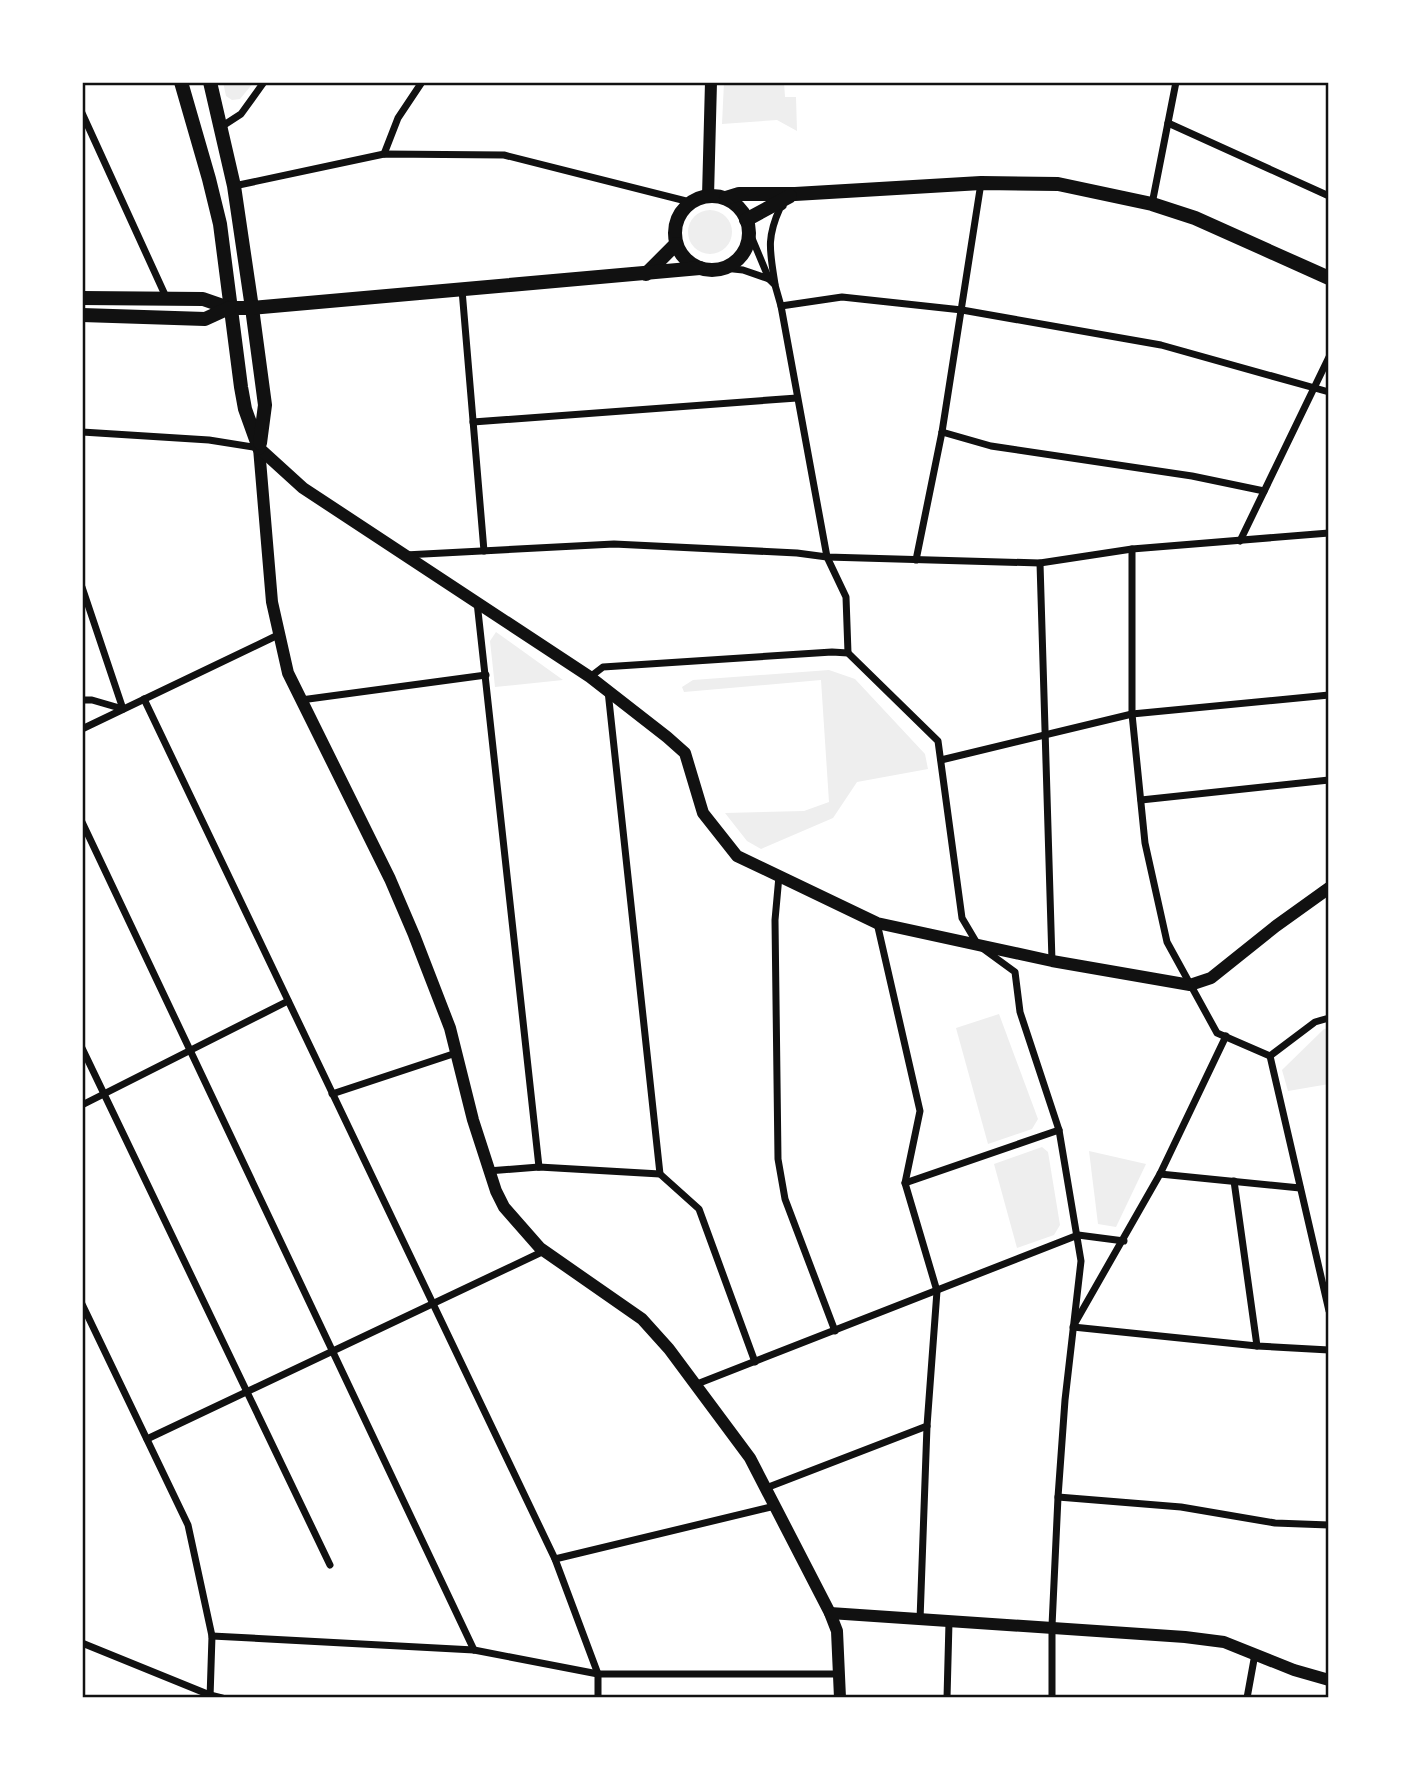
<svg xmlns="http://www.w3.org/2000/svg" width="1411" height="1780" viewBox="0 0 1411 1780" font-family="Quicksand,sans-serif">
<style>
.green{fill:#eee}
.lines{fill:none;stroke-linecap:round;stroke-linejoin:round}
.minor{stroke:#111;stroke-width:7}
.tertiary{stroke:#111;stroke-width:12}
.secondary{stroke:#111;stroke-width:14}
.neatline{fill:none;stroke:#111;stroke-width:2.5}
</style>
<rect width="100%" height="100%" fill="#fff"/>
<g class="green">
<polygon points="223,82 254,82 240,99 232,100 226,96"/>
<polygon points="724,82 784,82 785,97 796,97 797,131 777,120 722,124"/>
<circle cx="710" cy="232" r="22"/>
<polygon points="496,632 563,680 495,687 490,641"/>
<polygon points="829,670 855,679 925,754 928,769 857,782 833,818 761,849 747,841 725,813 804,811 829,802 821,680 684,692 682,687 693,680"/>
<polygon points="999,1014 1038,1119 1032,1129 988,1144 956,1028"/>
<polygon points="1329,1028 1329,1084 1288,1091 1282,1070 1324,1029"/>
<polygon points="1042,1147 1048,1152 1060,1225 1054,1235 1017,1248 994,1164"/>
<polygon points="1089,1151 1146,1164 1116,1227 1098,1224"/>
</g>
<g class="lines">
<g class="minor">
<polyline points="82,113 166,297"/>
<polyline points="1168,123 1329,196"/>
<polyline points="221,127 241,114 264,82"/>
<polyline points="384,154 398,118 422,82"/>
<polyline points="234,186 384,154 504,155 690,202"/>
<polyline points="1152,204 1176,82"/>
<polyline points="749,231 769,279 775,285 781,306 827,557 846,597 848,653"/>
<polyline points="724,268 743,270 769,279"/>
<path d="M775,284C770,251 766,239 780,208L783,206"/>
<polyline points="462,290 484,551"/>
<polyline points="781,306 842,297 962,310 1161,345 1329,392"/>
<polyline points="473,422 797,398"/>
<polyline points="82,432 209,440 259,448"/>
<polyline points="942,432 991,446 1192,476 1264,491"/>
<polyline points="1240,541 1329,357"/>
<polyline points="1132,549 1132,714 1145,843 1167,942 1217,1033 1270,1056 1315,1022 1329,1018"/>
<polyline points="405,555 614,544 797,553 827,557 1040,563 1132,549 1329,533"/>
<polyline points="916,560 942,432 981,183"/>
<polyline points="1040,563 1052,961"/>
<polyline points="82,587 123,709"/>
<polyline points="477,602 539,1167"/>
<polyline points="590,677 603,667 832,652 848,653 938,741 962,918 978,945 1015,972 1020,1012 1059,1130 1081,1261 1065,1400 1058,1497 1052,1626 1052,1698"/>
<polyline points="608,691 660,1174"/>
<polyline points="144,699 555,1559 598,1674 598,1698"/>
<polyline points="82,700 92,700 123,709"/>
<polyline points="301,700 486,675"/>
<polyline points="82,729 278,635"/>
<polyline points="941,760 1132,714 1329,695"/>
<polyline points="1141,800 1329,780"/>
<polyline points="82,822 474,1650"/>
<polyline points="779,876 775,920 778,1159 785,1199 835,1331"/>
<polyline points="877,923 920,1111 905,1183 937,1291 927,1426 920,1620"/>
<polyline points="82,1048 330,1565"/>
<polyline points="1270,1056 1329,1311"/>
<polyline points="332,1094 456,1053"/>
<polyline points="82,1105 288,1001"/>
<polyline points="488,1171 539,1167 660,1174 699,1209 755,1362"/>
<polyline points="1160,1174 1300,1188"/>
<polyline points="1234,1181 1257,1346"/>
<polyline points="905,1183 1059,1130"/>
<polyline points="82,1304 188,1525 212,1636 210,1698"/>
<polyline points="1075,1323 1160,1174 1226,1036"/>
<polyline points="1073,1327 1257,1346 1329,1350"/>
<polyline points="697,1384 1078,1235 1124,1241"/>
<polyline points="147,1439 544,1251"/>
<polyline points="766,1488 927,1426"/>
<polyline points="1058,1497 1181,1507 1275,1523 1329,1525"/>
<polyline points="555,1559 775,1506"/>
<polyline points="212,1636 474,1650 598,1674 840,1674"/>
<polyline points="82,1643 210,1695 222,1698"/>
<polyline points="947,1698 949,1622"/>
<polyline points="1247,1698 1255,1654"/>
</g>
<g class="tertiary">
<polyline points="708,196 711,82"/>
<polyline points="259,448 272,602 288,673 390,879 414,935 450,1028 473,1120 496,1191 504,1207 540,1248 642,1319 669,1349 750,1458 830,1613 837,1631 840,1698"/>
<polyline points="259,448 303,488 590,677 667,737 685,753 703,813 737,856 877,923 1052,961 1190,985 1211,978 1276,926 1329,888"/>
<polyline points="830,1613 1185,1637 1224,1642 1294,1670 1329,1680"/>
</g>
<g class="secondary">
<polyline points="181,82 209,179 220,224 241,387 245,409 259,448"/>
<polyline points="210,82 234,186 252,308 265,405 260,443"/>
<circle cx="712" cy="233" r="37"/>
<polyline points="726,198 739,194 795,194 981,183 1058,184 1152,204 1195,218 1329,278"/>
<polyline points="746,220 790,196"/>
<polyline points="646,274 676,244"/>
<polyline points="82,298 203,299 229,308 252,308 700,268"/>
<polyline points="82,315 205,319 229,308"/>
</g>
</g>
<rect width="1411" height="1780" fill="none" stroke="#ffffff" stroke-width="168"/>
<rect x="84" y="84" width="1243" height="1612" class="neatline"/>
</svg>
